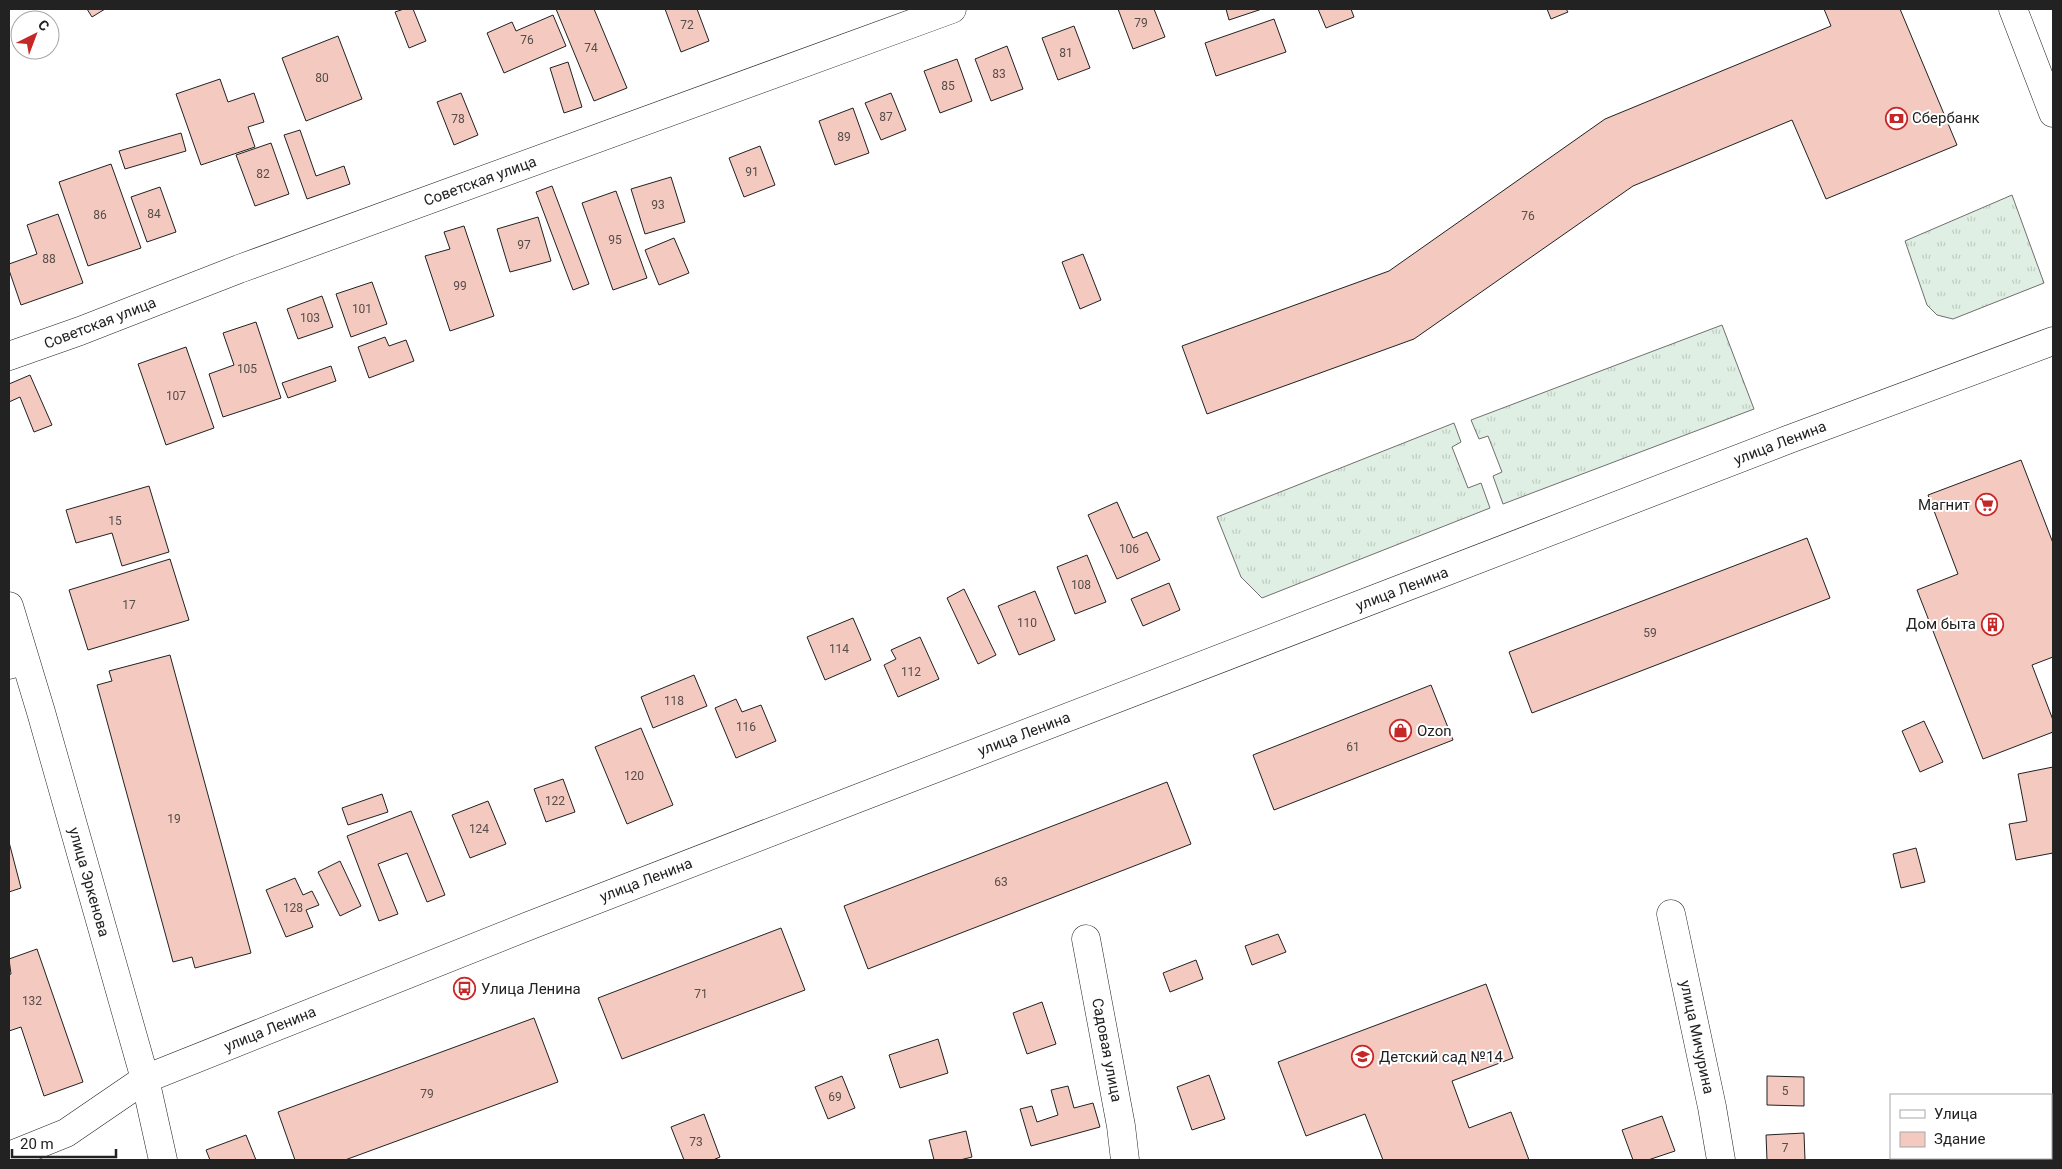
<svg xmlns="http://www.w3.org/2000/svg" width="2062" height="1169" viewBox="0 0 2062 1169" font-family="Roboto,sans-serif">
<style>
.grass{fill:url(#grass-tufts);stroke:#6f6f6f}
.building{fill:#f3c9c0;stroke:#222}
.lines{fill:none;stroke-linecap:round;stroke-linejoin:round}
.minor-casing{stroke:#222;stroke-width:29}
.tertiary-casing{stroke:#222;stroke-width:29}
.minor{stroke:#fff;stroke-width:28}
.tertiary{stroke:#fff;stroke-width:28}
.labels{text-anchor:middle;stroke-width:4;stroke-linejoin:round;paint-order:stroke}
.number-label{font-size:12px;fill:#564c4a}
.poi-label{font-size:15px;fill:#222;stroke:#fff;text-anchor:start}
.street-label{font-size:15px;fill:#222;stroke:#fff}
</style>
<defs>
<pattern id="grass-tufts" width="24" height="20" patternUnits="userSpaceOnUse" patternTransform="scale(1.25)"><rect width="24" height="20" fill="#e0efe3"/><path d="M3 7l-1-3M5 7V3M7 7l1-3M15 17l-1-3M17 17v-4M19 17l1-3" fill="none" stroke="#c0cdc2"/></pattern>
</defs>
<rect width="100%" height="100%" fill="#fff"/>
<g class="grass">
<polygon points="2012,195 2044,283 1953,319 1937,315 1927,305 1905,241"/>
<polygon points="1722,325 1754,409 1503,504 1493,476 1502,472 1488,436 1479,439 1471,420"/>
<polygon points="1454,423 1461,442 1452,447 1468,488 1481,483 1490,508 1262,598 1241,577 1217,517"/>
</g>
<g class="building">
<polygon points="87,9 105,9 92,17"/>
<polygon points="404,9 413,9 426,41 409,48 395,12"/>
<polygon points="556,9 594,9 627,88 594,101"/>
<polygon points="665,9 697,9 709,41 681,52"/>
<polygon points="1118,9 1154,9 1165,37 1133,49"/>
<polygon points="1226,9 1262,9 1229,20"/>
<polygon points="1318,9 1351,9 1354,17 1326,28"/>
<polygon points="1547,9 1566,9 1568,12 1551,19"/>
<polygon points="1824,9 1900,9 1957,145 1826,199 1792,120 1633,186 1414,339 1207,414 1182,346 1389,271 1605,119 1831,26"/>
<polygon points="553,15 566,46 504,73 487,33 512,22 516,31"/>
<polygon points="1274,19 1286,52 1216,76 1205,43"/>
<polygon points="1074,26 1090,68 1058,80 1042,38"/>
<polygon points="338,36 362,99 306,121 282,58"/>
<polygon points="1007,46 1023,89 991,101 975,59"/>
<polygon points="957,59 972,101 940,113 924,71"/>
<polygon points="568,62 582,107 564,113 550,68"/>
<polygon points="220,79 228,102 254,93 264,122 248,127 255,147 201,165 176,94"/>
<polygon points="461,93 478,135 454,145 437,102"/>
<polygon points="891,93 906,130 881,140 865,103"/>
<polygon points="853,108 869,153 835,165 819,121"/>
<polygon points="300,130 316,176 344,166 350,184 307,199 284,135"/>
<polygon points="181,133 186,151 125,169 119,151"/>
<polygon points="271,143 289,194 255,206 236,155"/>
<polygon points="760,146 775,185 744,197 729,158"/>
<polygon points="111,164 141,248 88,266 59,182"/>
<polygon points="671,177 685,222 645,234 631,189"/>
<polygon points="552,186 589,284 573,290 536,192"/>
<polygon points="160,187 176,232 147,242 131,197"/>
<polygon points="616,191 647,278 613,290 582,203"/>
<polygon points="58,214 83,283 21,305 9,270 9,264 37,254 27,225"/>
<polygon points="538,217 551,261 510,272 497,229"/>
<polygon points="464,226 494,316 450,331 425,256 450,249 444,232"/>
<polygon points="674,238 689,273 659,285 645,250"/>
<polygon points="1083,254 1101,300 1080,309 1062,262"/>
<polygon points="372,282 387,324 351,337 336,294"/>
<polygon points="322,296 333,327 298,339 287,309"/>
<polygon points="256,322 281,398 223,417 209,374 234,365 223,333"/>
<polygon points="385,337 389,346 406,340 414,361 369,378 358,347"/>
<polygon points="186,347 214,428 166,445 138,364"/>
<polygon points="331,366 336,381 288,398 282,383"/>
<polygon points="30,375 52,425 34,432 20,397 9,402 9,384"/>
<polygon points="2021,460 2053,543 2053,657 2032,665 2053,720 2053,732 1983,759 1917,590 1958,574 1928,495"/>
<polygon points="149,486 169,552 122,566 112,533 76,543 66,510"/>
<polygon points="1117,502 1133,538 1147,532 1160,560 1117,579 1088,515"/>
<polygon points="1807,538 1830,598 1532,713 1509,652"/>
<polygon points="1087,555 1106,602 1075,614 1057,567"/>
<polygon points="170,559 189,620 88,650 69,590"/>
<polygon points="1169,583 1180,610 1143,626 1131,599"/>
<polygon points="964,589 996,655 978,664 947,598"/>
<polygon points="1035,591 1055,640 1019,655 998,606"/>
<polygon points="853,618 871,660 825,680 807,637"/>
<polygon points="920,637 939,679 898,697 884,665 896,659 891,650"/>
<polygon points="170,655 251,953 195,968 192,957 173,962 97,685 112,681 109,671"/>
<polygon points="694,675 707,706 653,728 641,697"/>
<polygon points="1431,685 1453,740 1274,810 1253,755"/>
<polygon points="736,699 742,712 761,705 776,741 736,758 715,708"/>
<polygon points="1924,721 1943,762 1920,772 1902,731"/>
<polygon points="641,728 673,805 627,824 595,747"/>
<polygon points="2053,767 2053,853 2016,860 2009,824 2027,821 2018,774"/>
<polygon points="563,779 575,812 546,822 534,789"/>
<polygon points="1167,782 1191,844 868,969 844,906"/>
<polygon points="382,794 388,812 348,825 342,808"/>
<polygon points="488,801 506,844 470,858 452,815"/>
<polygon points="411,811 445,895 427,902 407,853 378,864 398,914 379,921 347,836"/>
<polygon points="9,842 21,888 9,892"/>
<polygon points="1916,848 1925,882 1901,888 1893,854"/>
<polygon points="340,861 361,906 340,916 318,872"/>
<polygon points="295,878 303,895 312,891 319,905 306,910 313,927 286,937 266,890"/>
<polygon points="781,928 805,990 622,1059 598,998"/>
<polygon points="1278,934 1286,952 1252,965 1245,946"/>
<polygon points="37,949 83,1082 44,1096 21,1027 9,1031 9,975 11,974 9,959"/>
<polygon points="1196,960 1203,979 1170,992 1163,973"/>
<polygon points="1486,984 1513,1058 1452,1081 1469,1128 1511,1112 1529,1160 1383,1160 1365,1114 1306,1136 1278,1062"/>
<polygon points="1042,1002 1056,1044 1027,1054 1013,1013"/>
<polygon points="534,1018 558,1082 345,1160 295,1160 278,1112"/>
<polygon points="938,1039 948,1073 900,1088 889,1055"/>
<polygon points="1209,1075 1225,1119 1192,1130 1177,1087"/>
<polygon points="842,1076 855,1108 828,1119 815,1087"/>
<polygon points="1767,1076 1804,1077 1804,1106 1767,1105"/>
<polygon points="1068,1086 1074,1108 1093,1103 1100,1127 1031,1146 1020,1109 1032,1106 1037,1122 1058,1115 1051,1090"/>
<polygon points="704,1114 720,1157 713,1160 684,1160 671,1127"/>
<polygon points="1662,1116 1675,1151 1648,1160 1633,1160 1622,1130"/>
<polygon points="966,1131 972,1157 960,1160 934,1160 929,1140"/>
<polygon points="1804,1133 1805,1160 1767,1160 1766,1135"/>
<polygon points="246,1135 256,1160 210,1160 206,1150"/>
</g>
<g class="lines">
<defs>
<g id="minor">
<polyline points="9,356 80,331 239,269 952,9"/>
<polyline points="9,665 24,660"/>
<polyline points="1671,914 1712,1107 1721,1160"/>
<polyline points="1086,939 1121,1126 1125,1160"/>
<polyline points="9,1156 66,1133 145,1079"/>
</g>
<g id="tertiary">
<polyline points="2013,9 2053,113"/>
<polyline points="9,606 41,712 145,1079 163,1160"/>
<polyline points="145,1079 531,925 856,799 1787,440 2053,341"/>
</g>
</defs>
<use href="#minor" class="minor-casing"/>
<use href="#tertiary" class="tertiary-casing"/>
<use href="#minor" class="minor"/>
<use href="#tertiary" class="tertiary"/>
</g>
<defs>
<symbol id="bank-ring" viewBox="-11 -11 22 22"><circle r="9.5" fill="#fff" stroke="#c62828" stroke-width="1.5"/><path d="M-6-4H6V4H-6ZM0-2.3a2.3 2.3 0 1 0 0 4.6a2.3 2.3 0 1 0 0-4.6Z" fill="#c62828"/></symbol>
<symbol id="supermarket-ring" viewBox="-11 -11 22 22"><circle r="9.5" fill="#fff" stroke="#c62828" stroke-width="1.5"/><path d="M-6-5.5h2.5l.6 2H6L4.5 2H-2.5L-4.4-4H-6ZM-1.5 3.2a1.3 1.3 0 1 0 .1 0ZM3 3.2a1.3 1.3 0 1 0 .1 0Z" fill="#c62828"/></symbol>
<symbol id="building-ring" viewBox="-11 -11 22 22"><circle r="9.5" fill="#fff" stroke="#c62828" stroke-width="1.5"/><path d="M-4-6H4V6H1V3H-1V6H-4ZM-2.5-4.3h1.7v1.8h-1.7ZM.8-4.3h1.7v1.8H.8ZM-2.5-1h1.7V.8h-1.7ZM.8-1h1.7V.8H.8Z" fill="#c62828"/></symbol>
<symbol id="shop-ring" viewBox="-11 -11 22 22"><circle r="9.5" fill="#fff" stroke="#c62828" stroke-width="1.5"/><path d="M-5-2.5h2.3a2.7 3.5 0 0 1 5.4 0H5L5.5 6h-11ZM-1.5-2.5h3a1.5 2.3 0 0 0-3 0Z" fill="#c62828"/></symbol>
<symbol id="bus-ring" viewBox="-11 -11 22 22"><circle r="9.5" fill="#fff" stroke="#c62828" stroke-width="1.5"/><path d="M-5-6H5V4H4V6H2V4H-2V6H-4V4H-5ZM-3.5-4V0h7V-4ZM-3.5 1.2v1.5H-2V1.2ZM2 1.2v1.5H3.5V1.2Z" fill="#c62828"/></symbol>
<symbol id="school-ring" viewBox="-11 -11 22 22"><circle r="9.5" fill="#fff" stroke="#c62828" stroke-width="1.5"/><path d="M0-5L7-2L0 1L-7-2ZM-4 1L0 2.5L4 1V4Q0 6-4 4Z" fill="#c62828"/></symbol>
</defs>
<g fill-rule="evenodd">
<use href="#bank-ring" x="1884" y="106" width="25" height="25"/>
<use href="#supermarket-ring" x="1974" y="492" width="25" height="25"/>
<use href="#building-ring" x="1980" y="612" width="25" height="25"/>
<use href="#shop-ring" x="1388" y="718" width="25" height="25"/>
<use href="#bus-ring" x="452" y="976" width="25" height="25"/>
<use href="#school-ring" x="1350" y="1044" width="25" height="25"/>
</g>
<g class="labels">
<g class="number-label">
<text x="1141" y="27">79</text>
<text x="687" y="29">72</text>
<text x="527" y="44">76</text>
<text x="591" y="52">74</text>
<text x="1066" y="57">81</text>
<text x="999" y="78">83</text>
<text x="322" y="82">80</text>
<text x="948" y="90">85</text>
<text x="886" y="121">87</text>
<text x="458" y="123">78</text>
<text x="844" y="141">89</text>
<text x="752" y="176">91</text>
<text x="263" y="178">82</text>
<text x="658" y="209">93</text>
<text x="154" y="218">84</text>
<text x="100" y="219">86</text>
<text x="1528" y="220">76</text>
<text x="615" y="244">95</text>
<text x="524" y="249">97</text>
<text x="49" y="263">88</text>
<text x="460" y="290">99</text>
<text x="362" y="313">101</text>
<text x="310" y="322">103</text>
<text x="247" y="373">105</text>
<text x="176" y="400">107</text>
<text x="115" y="525">15</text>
<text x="1129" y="553">106</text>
<text x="1081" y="589">108</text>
<text x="129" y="609">17</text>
<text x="1027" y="627">110</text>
<text x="1650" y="637">59</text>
<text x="839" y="653">114</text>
<text x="911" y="676">112</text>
<text x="674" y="705">118</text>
<text x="746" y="731">116</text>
<text x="1353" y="751">61</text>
<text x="634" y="780">120</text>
<text x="555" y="805">122</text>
<text x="174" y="823">19</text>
<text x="479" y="833">124</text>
<text x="1001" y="886">63</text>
<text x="293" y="912">128</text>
<text x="701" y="998">71</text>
<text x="32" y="1005">132</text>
<text x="1785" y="1095">5</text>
<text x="427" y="1098">79</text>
<text x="835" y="1101">69</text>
<text x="696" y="1146">73</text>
<text x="1785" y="1152">7</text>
</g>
<g class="poi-label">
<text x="1912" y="123">Сбербанк</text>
<text x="1970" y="510" text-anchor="end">Магнит</text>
<text x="1976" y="629" text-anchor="end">Дом быта</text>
<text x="1417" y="736">Ozon</text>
<text x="481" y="994">Улица Ленина</text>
<text x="1379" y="1062">Детский сад №14</text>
</g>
<g class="street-label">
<text transform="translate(480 181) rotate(-20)" y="5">Советская улица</text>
<text transform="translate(100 323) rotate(-21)" y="5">Советская улица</text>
<text transform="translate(1780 443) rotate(-21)" y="5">улица Ленина</text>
<text transform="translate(1402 589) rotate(-21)" y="5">улица Ленина</text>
<text transform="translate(1024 734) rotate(-21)" y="5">улица Ленина</text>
<text transform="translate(646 880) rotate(-21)" y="5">улица Ленина</text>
<text transform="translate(89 882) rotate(74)" y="5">улица Эркенова</text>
<text transform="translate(270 1029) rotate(-22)" y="5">улица Ленина</text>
<text transform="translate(1697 1037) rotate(78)" y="5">улица Мичурина</text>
<text transform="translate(1107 1050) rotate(79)" y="5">Садовая улица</text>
</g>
</g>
<rect width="2062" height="1169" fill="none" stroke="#222222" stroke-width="20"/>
<rect x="1890" y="1094" width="162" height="65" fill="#ffffff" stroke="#a7a7a7"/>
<rect x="1900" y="1110" width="25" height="8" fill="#ffffff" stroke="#a7a7a7"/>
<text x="1934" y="1119" font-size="15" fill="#222222">Улица</text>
<rect x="1900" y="1132" width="25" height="15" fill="#f3c9c0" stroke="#a7a7a7"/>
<text x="1934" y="1144" font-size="15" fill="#222222">Здание</text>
<g transform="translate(35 35) rotate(42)"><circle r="24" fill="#ffffff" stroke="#a7a7a7"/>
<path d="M0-4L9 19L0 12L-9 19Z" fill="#c62828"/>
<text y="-8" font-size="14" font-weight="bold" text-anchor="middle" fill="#222222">С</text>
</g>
<path d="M12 1149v8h104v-8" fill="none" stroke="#222222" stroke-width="2.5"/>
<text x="20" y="1149" font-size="15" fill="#222222" stroke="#ffffff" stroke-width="4" paint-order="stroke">20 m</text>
</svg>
